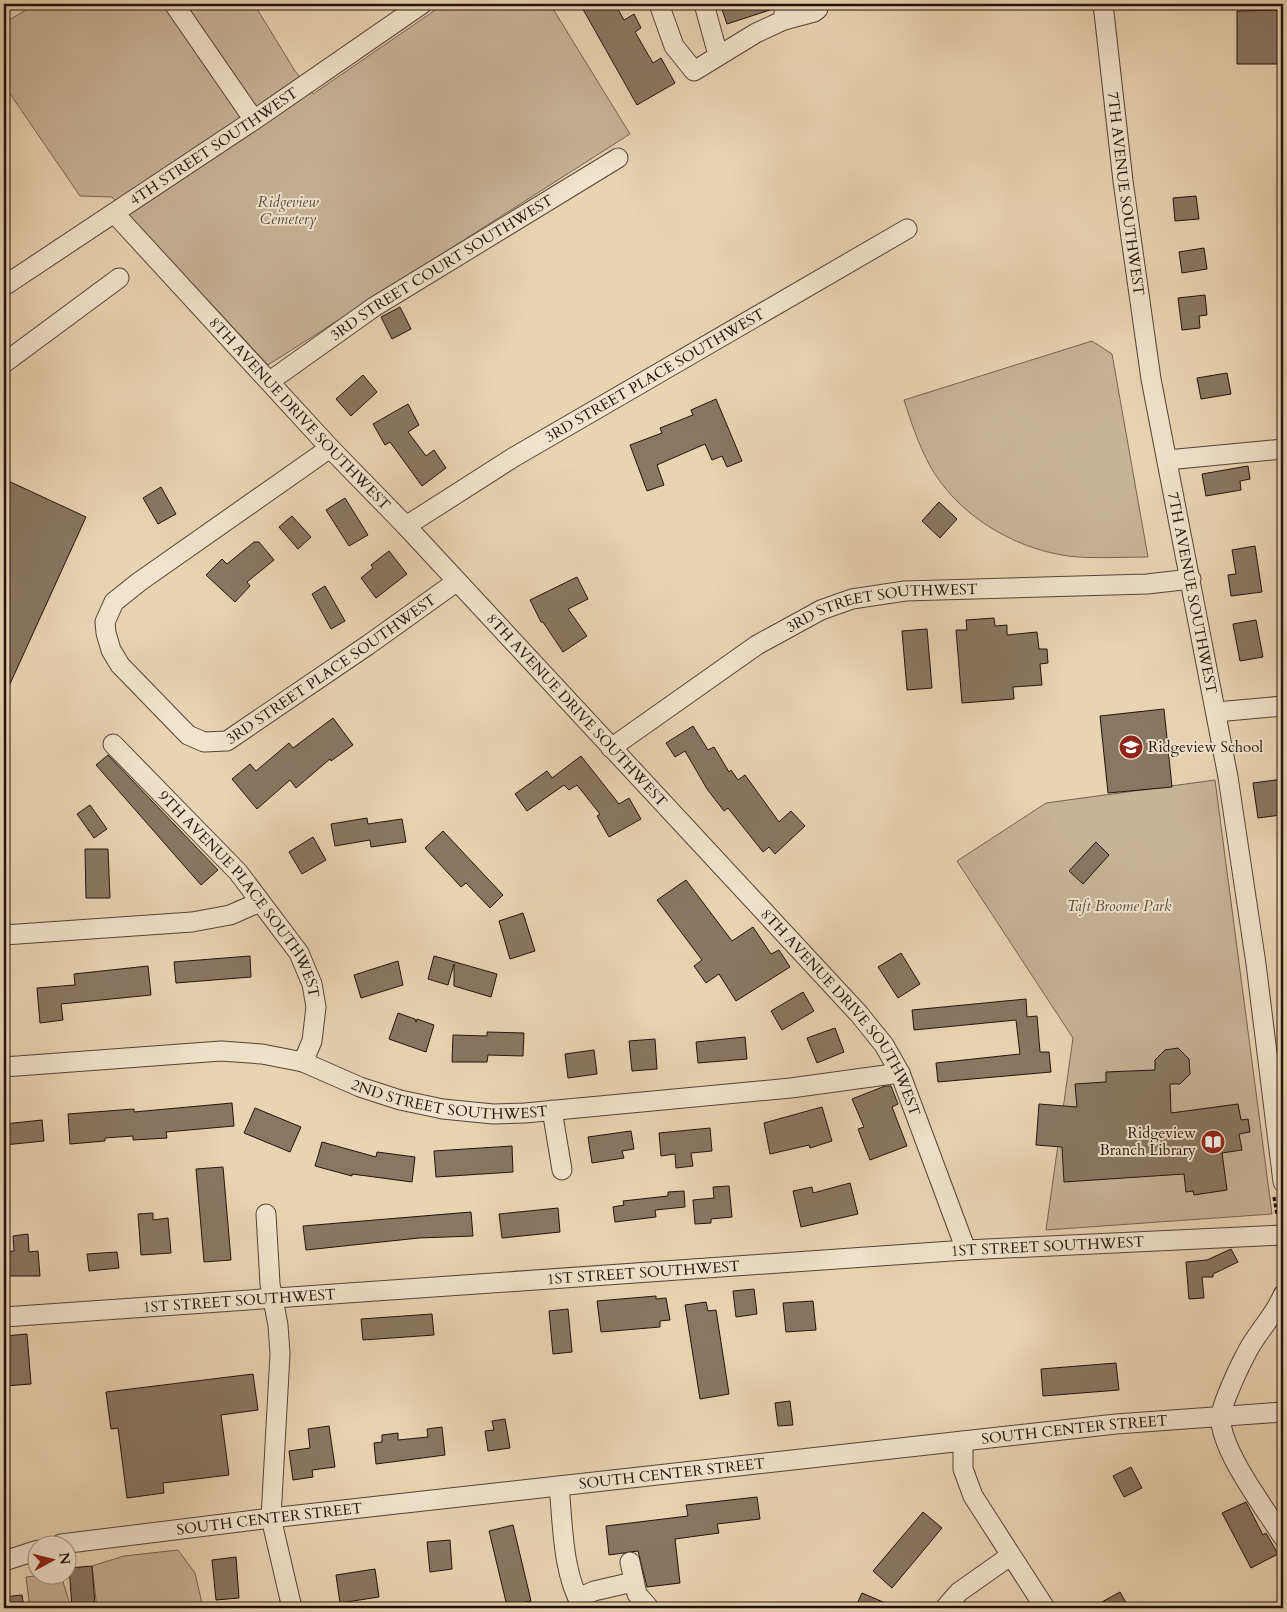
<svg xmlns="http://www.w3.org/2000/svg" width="1287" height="1612" viewBox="0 0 1287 1612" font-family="Cardo,serif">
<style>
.green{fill:#c7b396;stroke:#746352}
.building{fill:#897763;stroke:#21130d}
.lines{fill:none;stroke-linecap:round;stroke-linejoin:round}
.minor-casing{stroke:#534336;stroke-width:21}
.path{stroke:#21130d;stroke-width:3;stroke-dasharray:4 2.5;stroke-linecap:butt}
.minor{stroke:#f1e3cd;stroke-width:19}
.labels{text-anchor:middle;stroke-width:4;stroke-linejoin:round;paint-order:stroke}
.street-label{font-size:15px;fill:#21130d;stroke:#f1e3cd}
.park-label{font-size:15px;font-style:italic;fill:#5b4b3d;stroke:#f1e3cd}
.poi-label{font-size:15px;fill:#21130d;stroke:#f1e3cd;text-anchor:start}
</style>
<rect width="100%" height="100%" fill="#e9d4b2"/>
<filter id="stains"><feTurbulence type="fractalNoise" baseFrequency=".004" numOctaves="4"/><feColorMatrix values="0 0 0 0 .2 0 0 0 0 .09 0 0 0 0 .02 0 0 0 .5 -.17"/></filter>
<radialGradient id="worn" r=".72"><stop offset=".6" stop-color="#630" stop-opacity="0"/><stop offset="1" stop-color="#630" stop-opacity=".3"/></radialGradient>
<g class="green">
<polygon points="36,4 254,4 295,71 313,94 444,4 550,4 630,134 268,365 112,197 80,196 4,85 4,23"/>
<path d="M1092,341L1112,354L1148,557C1122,557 1094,559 1068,556C1012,548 956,514 929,464C918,443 911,422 904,400Z"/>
<polygon points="1215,780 1272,1214 1046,1230 1073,1038 957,861 1046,803"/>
<polygon points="178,1550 195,1573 203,1608 97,1608 92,1566 124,1556"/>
<polygon points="42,1575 61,1575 71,1608 30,1608 26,1577"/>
</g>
<g class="building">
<polygon points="580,4 615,4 624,20 634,14 641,28 635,32 653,63 661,58 675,83 637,105"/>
<polygon points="720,4 773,4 773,9 727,24"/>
<polygon points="1283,10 1283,64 1237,64 1237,11"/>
<polygon points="1196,196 1199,219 1175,221 1173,198"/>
<polygon points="1204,248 1207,269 1182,273 1179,252"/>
<polygon points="1205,295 1207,315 1199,316 1200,328 1182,330 1178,298"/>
<polygon points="400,307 411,329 392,339 381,317"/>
<polygon points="1227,373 1231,394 1201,399 1197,378"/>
<polygon points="363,375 377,392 351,416 336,399"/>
<polygon points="716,399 742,461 727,467 722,456 712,460 705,444 657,465 664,485 647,491 630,445 662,433 660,428 693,415 691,410"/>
<polygon points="408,404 419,425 408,432 426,456 434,450 446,468 422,486 390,442 385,445 373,424"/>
<polygon points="1248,466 1250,479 1240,481 1241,490 1206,496 1202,474"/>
<polygon points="4,479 86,517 4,697"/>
<polygon points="161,487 176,514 158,524 143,498"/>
<polygon points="345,498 368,535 349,546 326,510"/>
<polygon points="939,502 957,519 940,538 922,521"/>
<polygon points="292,516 311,537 298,549 279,527"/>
<polygon points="254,542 259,542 274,560 247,582 250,586 235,602 206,575 222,559 227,564"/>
<polygon points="1255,546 1262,592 1231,596 1228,575 1236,574 1232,550"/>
<polygon points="389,551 407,574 376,598 361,578 373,568 371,565"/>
<polygon points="577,577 588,599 568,609 587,636 563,652 543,622 541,622 530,600"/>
<polygon points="325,586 345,621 331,629 312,594"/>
<polygon points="994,618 995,626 1007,625 1007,635 1037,632 1039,649 1047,649 1048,663 1040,664 1042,685 1013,687 1014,699 962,703 956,630 967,630 966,620"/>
<polygon points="1256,620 1263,657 1240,661 1233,624"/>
<polygon points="927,629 932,688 907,690 902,631"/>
<polygon points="1164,709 1172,787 1108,793 1100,716"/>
<polygon points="333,718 353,745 331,761 330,759 296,788 290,780 257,809 232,779 250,764 256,771 289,743 293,748"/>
<polygon points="693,726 708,750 714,747 729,772 731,770 738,780 745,775 779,822 791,811 805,826 775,854 769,847 763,852 728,808 724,811 707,789 685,751 675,757 666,743"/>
<polygon points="108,755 218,870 201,885 96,765"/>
<polygon points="581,756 619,804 629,798 641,819 609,837 597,816 600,814 577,785 569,790 564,785 527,811 515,794 547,771 552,778"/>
<polygon points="1283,779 1283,809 1281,810 1281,815 1258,818 1253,783"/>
<polygon points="90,805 107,829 94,838 77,814"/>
<polygon points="367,818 368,824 402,819 406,842 371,847 370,840 335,846 331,824"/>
<polygon points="443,831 503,895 490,908 466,883 461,887 425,848"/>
<polygon points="313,837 326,860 302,874 289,852"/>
<polygon points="1096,842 1109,855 1083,884 1069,871"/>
<polygon points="85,849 108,849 110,898 86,898"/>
<polygon points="686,880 732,941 753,927 771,954 779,950 790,967 736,1001 719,974 706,983 694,966 702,960 657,900"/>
<polygon points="523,913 535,951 510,959 499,921"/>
<polygon points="901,953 920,984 898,998 878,967"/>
<polygon points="250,956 251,977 176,983 174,962"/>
<polygon points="434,956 497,974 491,997 454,986 454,964 448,985 428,979"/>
<polygon points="398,961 403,985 361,998 354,975"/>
<polygon points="148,966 151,995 61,1004 63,1020 40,1023 37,988 75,985 74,974"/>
<polygon points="803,992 814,1011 782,1030 771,1011"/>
<polygon points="1026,999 1027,1017 1037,1016 1040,1052 1049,1052 1051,1072 938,1082 936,1063 1020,1054 1016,1020 914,1030 912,1010"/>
<polygon points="398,1013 415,1019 416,1022 417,1019 434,1025 426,1052 389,1039"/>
<polygon points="835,1028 844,1052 817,1063 807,1038"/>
<polygon points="487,1032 524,1033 523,1056 488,1055 487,1062 452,1062 453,1035 487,1036"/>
<polygon points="745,1037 747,1059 698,1063 696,1042"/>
<polygon points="655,1039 657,1069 632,1071 629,1041"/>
<polygon points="1178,1048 1189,1059 1190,1074 1180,1084 1170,1084 1171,1113 1238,1104 1241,1120 1248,1119 1250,1132 1239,1134 1242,1150 1222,1153 1227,1190 1194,1195 1193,1191 1186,1192 1184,1174 1064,1182 1062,1147 1036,1145 1039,1104 1077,1107 1075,1084 1106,1082 1106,1072 1155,1070 1155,1060 1165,1050"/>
<polygon points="594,1050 597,1074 568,1078 565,1054"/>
<polygon points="885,1086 891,1086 898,1104 892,1107 907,1146 870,1160 858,1129 864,1127 852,1099"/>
<polygon points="232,1103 234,1126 166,1132 167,1138 133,1140 133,1136 105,1138 105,1141 70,1144 68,1114 134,1109 134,1112"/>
<polygon points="822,1107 832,1141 810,1148 809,1145 770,1154 764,1123"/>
<polygon points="255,1108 301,1127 290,1152 244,1133"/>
<polygon points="42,1120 44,1141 4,1145 4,1124"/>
<polygon points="710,1128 712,1151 691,1153 693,1166 676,1168 675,1154 661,1156 659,1133"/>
<polygon points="631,1131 634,1149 622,1151 624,1158 592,1163 588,1137"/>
<polygon points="322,1142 376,1157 377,1152 415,1157 412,1182 352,1174 352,1176 315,1166"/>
<polygon points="512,1146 513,1172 436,1177 434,1151"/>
<polygon points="223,1167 231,1260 204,1262 196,1169"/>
<polygon points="850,1183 858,1214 801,1227 793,1191 812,1187 813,1193"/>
<polygon points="729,1186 732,1217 711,1219 711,1223 695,1224 693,1200 714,1198 713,1187"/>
<polygon points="684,1191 685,1207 655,1210 656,1217 615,1222 613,1207 624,1205 623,1201 668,1196 668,1192"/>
<polygon points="558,1208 560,1232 502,1238 499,1214"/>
<polygon points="471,1212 473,1236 419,1238 306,1250 303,1226"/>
<polygon points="153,1213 153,1220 168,1218 171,1253 141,1255 138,1214"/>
<polygon points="28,1234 29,1252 38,1251 40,1276 5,1276 4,1252 14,1251 13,1236"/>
<polygon points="1231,1249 1238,1262 1213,1274 1213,1277 1202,1277 1204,1298 1189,1299 1186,1262 1207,1260"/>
<polygon points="117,1252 119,1268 89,1271 87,1254"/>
<polygon points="754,1289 757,1314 736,1317 733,1291"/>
<polygon points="656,1296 656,1299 666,1298 670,1320 660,1321 660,1327 601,1332 597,1301"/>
<polygon points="813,1301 816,1330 786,1332 783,1303"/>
<polygon points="706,1302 708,1311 716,1310 729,1394 700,1399 685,1305"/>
<polygon points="568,1309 572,1352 553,1354 549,1311"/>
<polygon points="432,1314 434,1335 363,1340 361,1319"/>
<polygon points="27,1334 31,1384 4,1386 4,1336"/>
<polygon points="1116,1363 1119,1390 1043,1396 1041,1369"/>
<polygon points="253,1374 258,1410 221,1415 229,1475 163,1483 164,1493 127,1498 118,1428 111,1429 106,1392"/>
<polygon points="790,1401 793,1425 778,1426 775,1403"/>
<polygon points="505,1419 510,1448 488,1451 485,1431 494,1430 492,1421"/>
<polygon points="329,1426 335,1467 312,1470 313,1477 293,1480 289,1451 310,1448 308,1429"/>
<polygon points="442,1427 445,1455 376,1464 374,1443 382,1442 382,1435 398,1433 398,1440 428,1437 427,1429"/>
<polygon points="1131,1467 1142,1488 1124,1497 1113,1476"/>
<polygon points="757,1497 760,1519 717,1524 719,1533 675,1539 680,1583 647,1587 638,1551 609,1555 606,1526 688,1516 686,1505"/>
<polygon points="1246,1502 1263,1535 1266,1533 1278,1554 1251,1568 1222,1513"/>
<polygon points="923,1512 942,1528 892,1588 873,1571"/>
<polygon points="513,1525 531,1601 507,1606 489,1531"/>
<polygon points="450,1540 452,1569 430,1572 427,1542"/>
<polygon points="236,1557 239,1598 216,1600 212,1560"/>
<polygon points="92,1566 95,1605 72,1607 69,1568"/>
<polygon points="375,1569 379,1597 340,1603 336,1575"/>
<polygon points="1120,1592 1129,1608 1091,1608"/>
<polygon points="862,1593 897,1608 855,1608"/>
<polygon points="22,1595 24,1608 4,1608 4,1597"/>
</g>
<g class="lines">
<defs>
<g id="minor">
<polyline points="174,4 254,120"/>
<polyline points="659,4 674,46 694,71 756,33 784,20 784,4"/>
<polyline points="704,4 718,55"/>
<path id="s1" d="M1103,4L1123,181L1151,379L1228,777L1256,964L1283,1182"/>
<polyline points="784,20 814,12 818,9 819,4"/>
<path id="s2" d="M115,214L330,448L406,526L859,1014L884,1045L900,1073L966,1250"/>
<path id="s3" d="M4,286L254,120L422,4"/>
<polyline points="4,363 119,278"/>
<path id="s4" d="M270,381L374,307L618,158"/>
<path id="s5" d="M330,448L139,582L114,602L105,622L106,633L111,650L120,665L188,735L204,742L227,741L368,645L456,582"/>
<polyline points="1167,460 1283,449"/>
<path id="s6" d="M406,526L514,457L907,229"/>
<polyline points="1216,712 1283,706"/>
<path id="s7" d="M113,744L238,872L299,953L312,984L316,1007L312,1041L303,1062"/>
<path id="s8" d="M611,748L757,645L821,610L852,599L905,591L1147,584L1191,579"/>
<polyline points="4,935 192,922 230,915 260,902"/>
<path id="s9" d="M4,1067L221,1051L262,1054L303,1062L360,1087L400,1100L443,1109L493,1114L525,1113L791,1088L900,1073"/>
<polyline points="552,1110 562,1170"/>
<polyline points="266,1214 270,1284 278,1325 280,1354 271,1518 292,1608"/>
<path d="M1283,1295C1274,1317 1255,1334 1245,1356C1239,1367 1221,1406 1221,1416C1218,1447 1266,1510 1283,1537"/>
<path id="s10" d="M4,1317L966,1250L1283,1235"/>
<polyline points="963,1441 963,1469 973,1496 1045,1608"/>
<path d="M559,1486C563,1525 562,1573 583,1608"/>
<path id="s11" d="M61,1544L271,1518L1116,1424L1283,1412"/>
<polyline points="4,1561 38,1550"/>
<polyline points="630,1562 637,1594 649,1608"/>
<polyline points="578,1598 594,1591 633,1582"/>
<polyline points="945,1608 959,1592 1010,1556"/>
</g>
</defs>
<use href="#minor" class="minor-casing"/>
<polyline class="path" points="1274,1197 1277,1216"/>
<use href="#minor" class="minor"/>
</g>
<defs>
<symbol id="school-disc" viewBox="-11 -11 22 22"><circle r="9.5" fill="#8f2418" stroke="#f1e3cd"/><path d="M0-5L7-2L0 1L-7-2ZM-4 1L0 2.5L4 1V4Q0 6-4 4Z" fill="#fff"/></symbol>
<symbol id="library-disc" viewBox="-11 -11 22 22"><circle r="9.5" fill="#8f2418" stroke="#f1e3cd"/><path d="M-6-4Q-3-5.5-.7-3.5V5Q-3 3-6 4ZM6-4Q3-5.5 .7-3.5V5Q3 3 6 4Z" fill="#fff"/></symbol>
</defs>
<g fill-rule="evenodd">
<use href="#school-disc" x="1117" y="733" width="28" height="28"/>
<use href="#library-disc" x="1199" y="1128" width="28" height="28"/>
</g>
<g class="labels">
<g class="street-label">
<text dy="5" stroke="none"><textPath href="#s3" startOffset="252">4TH STREET SOUTHWEST</textPath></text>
<text dy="5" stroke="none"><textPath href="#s1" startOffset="191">7TH AVENUE SOUTHWEST</textPath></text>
<text dy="5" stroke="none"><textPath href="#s4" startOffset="206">3RD STREET COURT SOUTHWEST</textPath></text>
<text dy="5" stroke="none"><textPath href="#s6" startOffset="291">3RD STREET PLACE SOUTHWEST</textPath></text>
<text dy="5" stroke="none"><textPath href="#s2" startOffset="272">8TH AVENUE DRIVE SOUTHWEST</textPath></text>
<text dy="5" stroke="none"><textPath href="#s1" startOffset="596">7TH AVENUE SOUTHWEST</textPath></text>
<text dy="5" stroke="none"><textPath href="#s8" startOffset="312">3RD STREET SOUTHWEST</textPath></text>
<text dy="5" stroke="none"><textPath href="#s5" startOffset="598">3RD STREET PLACE SOUTHWEST</textPath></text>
<text dy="5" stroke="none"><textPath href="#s2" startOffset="678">8TH AVENUE DRIVE SOUTHWEST</textPath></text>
<text dy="5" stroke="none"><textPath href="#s7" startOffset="198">9TH AVENUE PLACE SOUTHWEST</textPath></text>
<text dy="5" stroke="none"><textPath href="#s2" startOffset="1081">8TH AVENUE DRIVE SOUTHWEST</textPath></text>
<text dy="5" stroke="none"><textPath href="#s9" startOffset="454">2ND STREET SOUTHWEST</textPath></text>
<text dy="5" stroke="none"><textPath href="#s10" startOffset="1046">1ST STREET SOUTHWEST</textPath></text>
<text dy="5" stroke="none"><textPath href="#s10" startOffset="641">1ST STREET SOUTHWEST</textPath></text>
<text dy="5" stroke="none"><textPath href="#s10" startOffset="236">1ST STREET SOUTHWEST</textPath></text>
<text dy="5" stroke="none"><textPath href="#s11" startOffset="1020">SOUTH CENTER STREET</textPath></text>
<text dy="5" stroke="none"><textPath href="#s11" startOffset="615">SOUTH CENTER STREET</textPath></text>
<text dy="5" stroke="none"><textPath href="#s11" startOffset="210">SOUTH CENTER STREET</textPath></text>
</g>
<g class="park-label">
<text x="288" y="207">Ridgeview<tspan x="288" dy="17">Cemetery</tspan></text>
<text x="1119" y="911">Taft Broome Park</text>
</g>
<g class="poi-label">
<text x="1148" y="752">Ridgeview School</text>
<text x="1196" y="1138" text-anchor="end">Ridgeview<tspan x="1196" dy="17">Branch Library</tspan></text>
</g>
</g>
<rect width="1287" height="1612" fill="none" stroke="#e9d4b2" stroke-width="20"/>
<rect x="5" y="5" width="1277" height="1602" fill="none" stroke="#21130d" stroke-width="2.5"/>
<rect x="10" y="10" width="1267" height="1592" fill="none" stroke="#21130d"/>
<g transform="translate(52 1560) rotate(83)"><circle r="24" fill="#f1e3cd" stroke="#9e9080"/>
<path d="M0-4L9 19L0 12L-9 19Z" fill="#8f2418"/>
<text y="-8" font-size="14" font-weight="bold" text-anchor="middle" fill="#21130d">N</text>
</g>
<rect width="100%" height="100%" filter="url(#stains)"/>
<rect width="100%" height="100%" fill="url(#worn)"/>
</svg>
